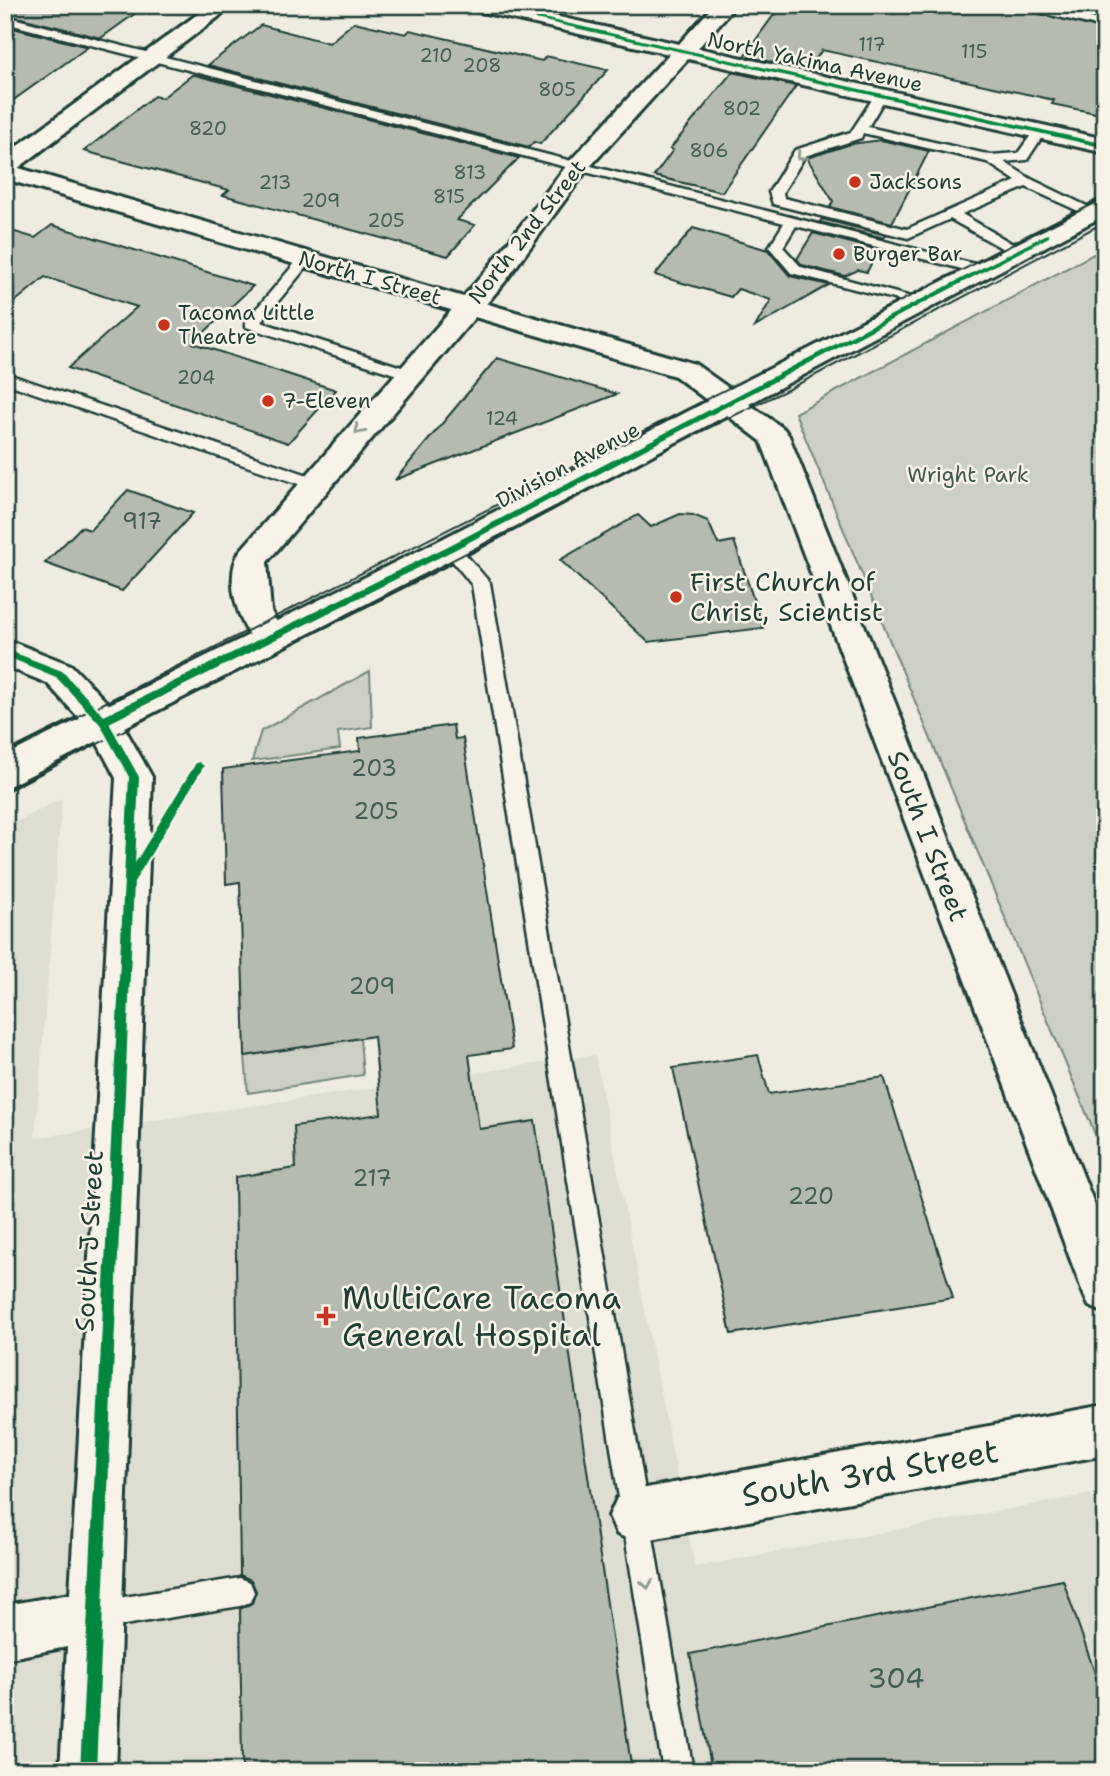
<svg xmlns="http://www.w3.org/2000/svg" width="1110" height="1776" viewBox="0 0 1110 1776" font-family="'Shantell Sans',sans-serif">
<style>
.built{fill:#ddddd2}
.green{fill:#cccfc4;stroke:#76867c;stroke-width:2}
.building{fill:#b5bbb0;stroke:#1f3d34;stroke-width:2}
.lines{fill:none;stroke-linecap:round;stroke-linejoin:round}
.lane-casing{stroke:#1f3d34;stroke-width:5}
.street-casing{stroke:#1f3d34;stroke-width:6}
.secondary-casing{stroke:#1f3d34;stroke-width:6}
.lane{fill:#f7f3e8;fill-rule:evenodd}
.street{fill:#f7f3e8;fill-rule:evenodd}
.secondary{fill:#f7f3e8;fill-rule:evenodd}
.tram{stroke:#1f3d34;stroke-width:2}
.cycleway-casing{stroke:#f7f3e8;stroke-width:5}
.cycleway{fill:#00873e;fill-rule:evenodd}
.oneway{stroke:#8b988e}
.poi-dot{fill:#c8321e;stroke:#f7f3e8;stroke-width:2.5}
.labels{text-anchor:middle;stroke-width:5;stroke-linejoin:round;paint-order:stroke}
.far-number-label{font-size:19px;fill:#445c53}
.far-street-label{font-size:21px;fill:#1f3d34;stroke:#f7f3e8}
.far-poi-label{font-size:21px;fill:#1f3d34;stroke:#f7f3e8;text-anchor:start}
.far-park-label{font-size:21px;fill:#425a51;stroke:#f7f3e8}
.number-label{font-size:23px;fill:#445c53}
.poi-label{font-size:26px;fill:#1f3d34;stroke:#f7f3e8;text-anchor:start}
.street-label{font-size:26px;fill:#1f3d34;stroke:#f7f3e8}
.near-number-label{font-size:28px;fill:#445c53}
.near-poi-label{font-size:32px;fill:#1f3d34;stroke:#f7f3e8;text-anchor:start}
.near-street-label{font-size:32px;fill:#1f3d34;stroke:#f7f3e8}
</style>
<rect width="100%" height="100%" fill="#eeece1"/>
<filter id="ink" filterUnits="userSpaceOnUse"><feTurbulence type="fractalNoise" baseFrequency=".0143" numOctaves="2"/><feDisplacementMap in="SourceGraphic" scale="14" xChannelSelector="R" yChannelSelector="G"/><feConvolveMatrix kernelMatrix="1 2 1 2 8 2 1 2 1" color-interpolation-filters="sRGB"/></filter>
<g filter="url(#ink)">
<polygon class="built" points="62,798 35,1138 595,1055 695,1567 1091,1494 1105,1533 1105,1771 5,1771 5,828"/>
<g class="green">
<polygon points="1105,248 1105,1158 795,413"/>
<polygon points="370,671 372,727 338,732 340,749 252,761 261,731"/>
<polygon points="360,1038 363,1075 248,1093 245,1056"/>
</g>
<g class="building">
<polygon points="5,5 147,5 101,38 5,14"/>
<polygon points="781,5 1006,5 1105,30 1105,115 1052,104 1054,100 822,50 808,70 744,56"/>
<polygon points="1044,5 1105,5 1105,18"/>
<polygon points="354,22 406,34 410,30 542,61 546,56 608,70 540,144 534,142 529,147 208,65 261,25 329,43"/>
<polygon points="5,26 88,47 5,106"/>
<polygon points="732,72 796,86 722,192 654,176 673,150 670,149"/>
<polygon points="192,75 195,75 519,158 457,220 475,225 448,256 223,195 229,190 84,151 154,96 162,98"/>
<polygon points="881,140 929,151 892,223 830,207 833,201 807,158 851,144"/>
<polygon points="822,219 886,235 884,238 820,222"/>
<polygon points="52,225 253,286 193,343 336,390 288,443 68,368 137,307 45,277 5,310 5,229 35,238"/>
<polygon points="693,228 768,250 790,276 829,285 755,327 771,300 738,289 731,297 655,275"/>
<polygon points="813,233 878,250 867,272 858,270 845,276 802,265 797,259"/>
<polygon points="497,358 617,394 395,480"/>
<polygon points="128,490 193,513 122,591 45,563 81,527 90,530"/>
<polygon points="680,514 693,515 708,521 718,544 734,541 763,628 648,642 560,560 638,515 651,527"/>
<polygon points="453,725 455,739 463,738 512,1049 469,1055 479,1129 535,1121 632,1771 242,1771 240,1609 252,1603 256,1591 251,1580 240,1575 235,1177 296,1168 294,1126 381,1114 374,1036 245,1056 240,882 226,884 223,769 360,751 359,738"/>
<polygon points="758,1055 769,1094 884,1077 953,1298 731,1334 673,1068"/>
<polygon points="1063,1580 1105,1703 1105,1771 712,1771 690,1654"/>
</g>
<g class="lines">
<defs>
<g id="lane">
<polygon points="1008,5 1030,5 1105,21 1105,28"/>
<polygon points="5,16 986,267 988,270 981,274 796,226 783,247 801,267 929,302 922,306 791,273 769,247 784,223 5,23"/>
<path d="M881,91L887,95L868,127L991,155L1018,153L1036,128H1044L1046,131L1027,160L1004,162L1031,179L1099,212L1087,215L1026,187L962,214L1021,249L1023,252L1016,256L950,219L908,238L773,204L769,192L795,150L851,132L877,92ZM863,133L987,162L1016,181L907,229L784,198L783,192L805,156L861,138Z"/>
<polygon points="306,255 313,259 261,322 414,371 414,377 404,377 246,327 246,321 301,256"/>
<polygon points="5,373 320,479 322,483 314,489 308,487 5,383"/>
<polygon points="451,542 457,544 490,583 693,1771 663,1771 472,585 442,548"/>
<polygon points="240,1578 250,1582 254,1592 250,1602 240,1606 94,1630 84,1626 80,1616 84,1606 94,1602"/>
</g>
<g id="street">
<polygon points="210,5 234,5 13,172 5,174 5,155"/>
<path d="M467,5H506L679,44L714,5H736L698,48L1105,139V153L688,59L586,171L504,283L267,562L271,611L285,638L280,647L268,651L256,647C239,621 223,580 240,551L486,271L570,161L669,54L477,11Z"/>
<polygon points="5,639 71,665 115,711 152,777 116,1771 60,1771 67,1647 5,1659 5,1605 70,1594 116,778 91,731 47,683 5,666"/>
<polygon points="1105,1405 1105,1455 635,1542 617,1534 609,1516 617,1498 635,1490"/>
</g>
<polygon id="secondary" points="5,164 695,364 730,389 1105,198 1105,215 749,404 784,429 789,436 1105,1231 1105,1313 1089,1306 1082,1290 761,441 727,415 462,556 5,788 5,756 440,540 708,401 675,376 5,179"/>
</defs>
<use href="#lane" class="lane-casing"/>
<use href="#street" class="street-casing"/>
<use href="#secondary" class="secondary-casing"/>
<use href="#lane" class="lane"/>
<use href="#street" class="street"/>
<use href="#secondary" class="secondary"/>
<g class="tram">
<polyline points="5,753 1105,198"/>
<polyline points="5,792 688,438 791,388 1105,222"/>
</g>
<defs>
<g id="cycleway">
<polygon points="474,5 486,5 1105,144 1105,148"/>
<polygon points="1047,234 1049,235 1049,237 454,550 109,723 139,777 135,863 196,763 199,762 204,766 134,882 96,1771 80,1771 129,777 100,724 56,677 5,656 5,649 62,671 104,716 448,546"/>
</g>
</defs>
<use href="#cycleway" class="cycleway-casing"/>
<use href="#cycleway" class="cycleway"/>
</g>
<defs><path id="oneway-chevron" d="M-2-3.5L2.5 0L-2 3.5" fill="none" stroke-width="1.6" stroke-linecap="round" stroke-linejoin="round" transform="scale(1.75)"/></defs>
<g class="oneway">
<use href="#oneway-chevron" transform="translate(801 156) rotate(135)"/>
<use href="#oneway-chevron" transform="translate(359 430) rotate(131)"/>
<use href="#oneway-chevron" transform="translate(647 1584) rotate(80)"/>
</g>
</g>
<g class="poi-dot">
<circle cx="855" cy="182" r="7"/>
<circle cx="839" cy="254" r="7"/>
<circle cx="164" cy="325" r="7"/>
<circle cx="268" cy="401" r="7"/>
<circle cx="676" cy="597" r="7"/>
<path d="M322.5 1305.5h7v7h7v7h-7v7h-7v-7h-7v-7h7z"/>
</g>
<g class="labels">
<g class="far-number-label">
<text x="872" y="51">117</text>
<text x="974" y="58">115</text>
<text x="436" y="62">210</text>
<text x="482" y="72">208</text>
<text x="557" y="96">805</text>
<text x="742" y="115">802</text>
<text x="208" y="135">820</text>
<text x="709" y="157">806</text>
<text x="470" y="179">813</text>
<text x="275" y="189">213</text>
<text x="449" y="203">815</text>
<text x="321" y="207">209</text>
<text x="386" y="227">205</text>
<text x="196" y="384">204</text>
<text x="502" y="425">124</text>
</g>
<g class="far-street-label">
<text transform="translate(815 62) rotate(12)" y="7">North Yakima Avenue</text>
<text transform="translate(527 232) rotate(-52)" y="7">North 2nd Street</text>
<text transform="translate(370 278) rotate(16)" y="7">North I Street</text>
<text transform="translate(568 465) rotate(-28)" y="7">Division Avenue</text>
</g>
<g class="far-poi-label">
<text x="869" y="189">Jacksons</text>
<text x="853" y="261">Burger Bar</text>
<text x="178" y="320">Tacoma Little<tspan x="178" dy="24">Theatre</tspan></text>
<text x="282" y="408">7-Eleven</text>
</g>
<g class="far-park-label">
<text x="968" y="482">Wright Park</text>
</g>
<g class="number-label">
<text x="142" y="529">917</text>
<text x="374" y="776">203</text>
<text x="376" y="819">205</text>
<text x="372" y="994">209</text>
<text x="372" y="1186">217</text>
<text x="811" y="1204">220</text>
</g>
<g class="poi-label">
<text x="690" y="591">First Church of<tspan x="690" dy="30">Christ, Scientist</tspan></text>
</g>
<g class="street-label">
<text transform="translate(928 836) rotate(69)" y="9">South I Street</text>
<text transform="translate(89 1241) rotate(-87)" y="9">South J Street</text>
</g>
<g class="near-number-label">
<text x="896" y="1688">304</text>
</g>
<g class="near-poi-label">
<text x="342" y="1309">MultiCare Tacoma<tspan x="342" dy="37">General Hospital</tspan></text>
</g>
<g class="near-street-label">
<text transform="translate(870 1473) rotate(-10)" y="11">South 3rd Street</text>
</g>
</g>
<rect width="1110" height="1776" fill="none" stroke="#f7f3e8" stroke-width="28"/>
<rect x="14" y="14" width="1082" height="1748" fill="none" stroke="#1f3d34" stroke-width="2.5" filter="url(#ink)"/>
</svg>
